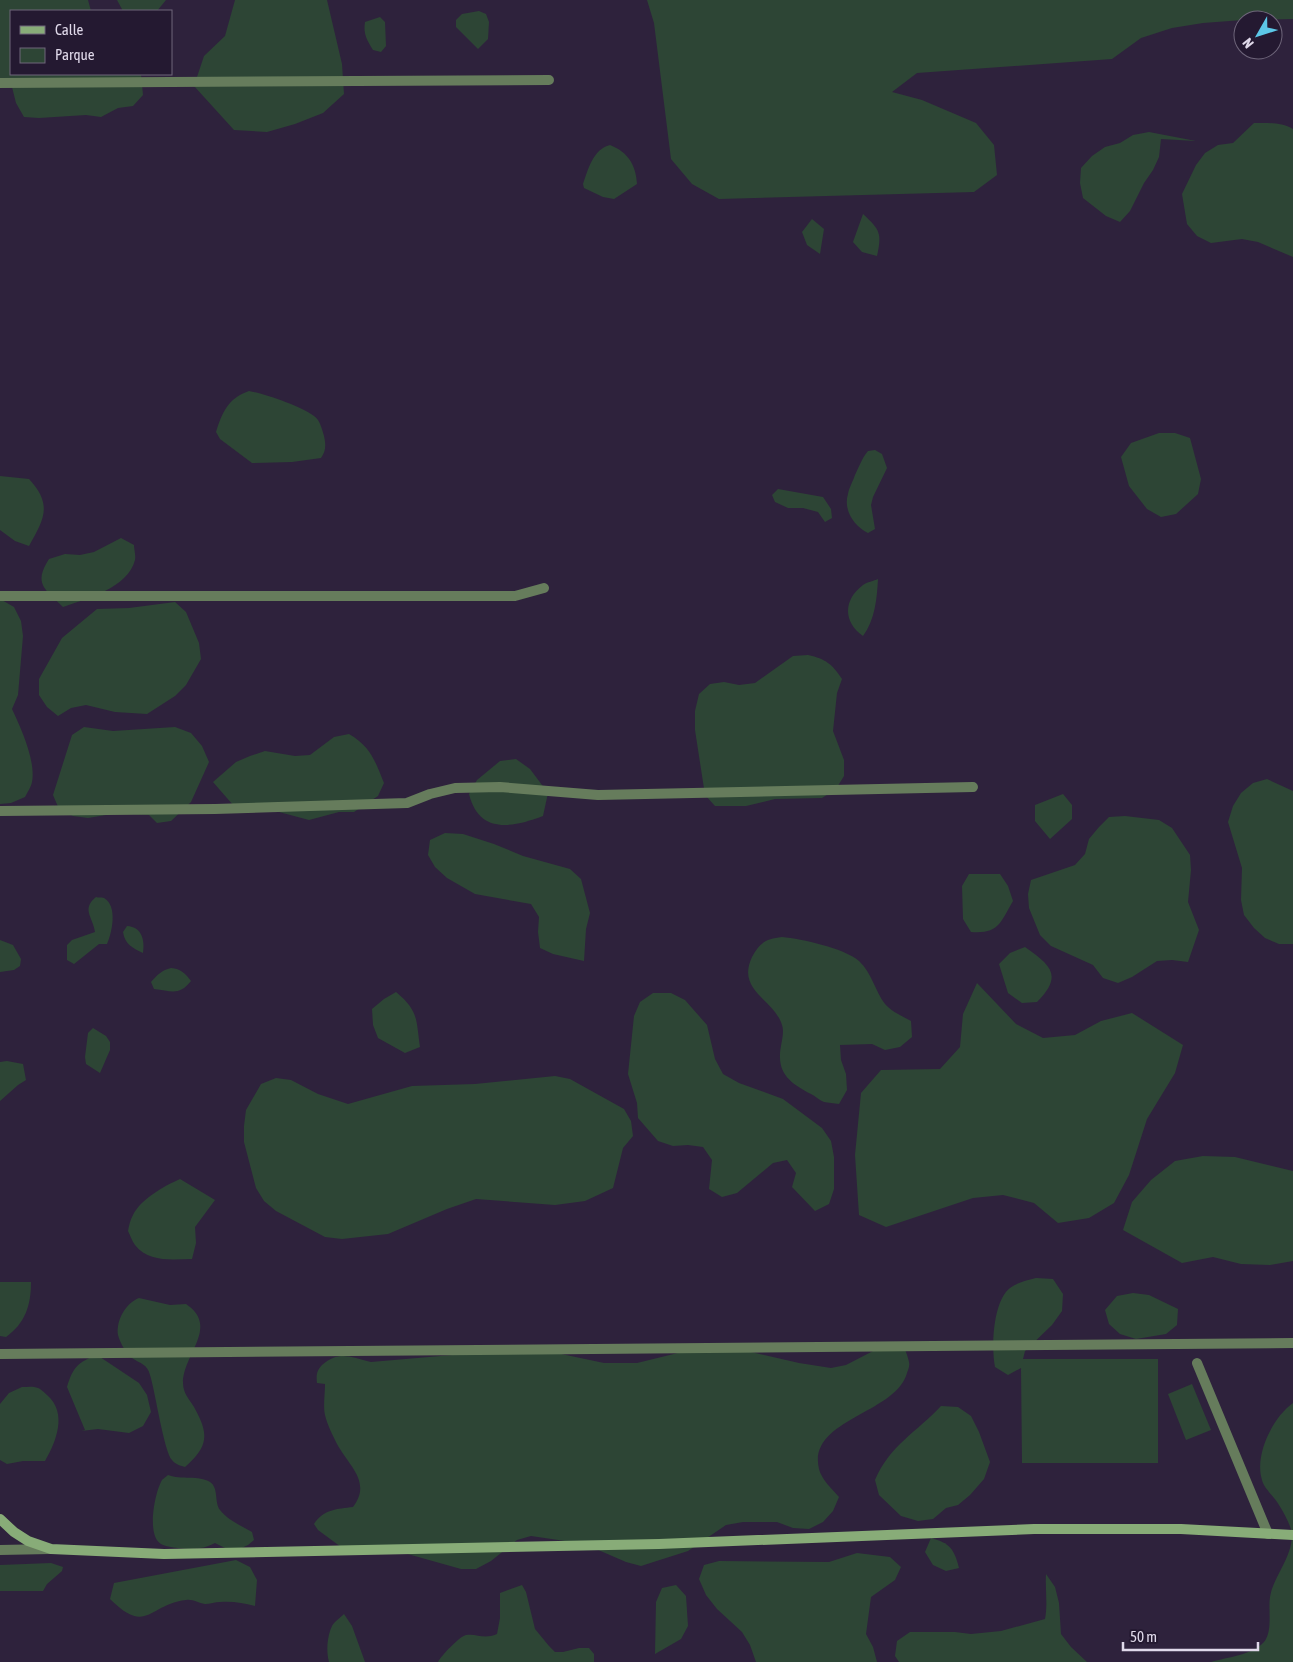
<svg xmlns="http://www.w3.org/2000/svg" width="1293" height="1662" viewBox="0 0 1293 1662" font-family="'Asap Condensed',sans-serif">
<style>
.green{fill:#2d4535}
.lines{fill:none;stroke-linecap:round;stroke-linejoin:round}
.street{stroke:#667c5c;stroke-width:10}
.secondary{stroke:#88ac78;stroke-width:10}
</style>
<rect width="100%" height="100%" fill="#2e223c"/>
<g class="green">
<polygon points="0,0 88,0 91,11 11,11 11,74 141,74 143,95 133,106 118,108 101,117 86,115 39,118 24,117 16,103 12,87 0,83"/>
<polygon points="117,0 166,0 157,11 123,11"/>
<polygon points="235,0 327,0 342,64 344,94 323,113 295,124 267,132 234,130 194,86 204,56 225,36"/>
<polygon points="647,0 1293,0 1293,19 1243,20 1203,23 1172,28 1141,38 1112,59 917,73 892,92 922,100 976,123 994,145 997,175 974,192 719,199 692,184 671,159 654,23"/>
<polygon points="479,11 486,14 489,22 488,39 478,49 456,27 456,20 462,14"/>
<path d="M380,17L385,22L386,46L381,52L373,50C367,40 363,34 365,22Z"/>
<path d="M1254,123C1267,123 1281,122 1293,129V257L1258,242L1242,239L1211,243L1197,236L1187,224L1182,194L1196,165L1205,153L1218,145L1233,143Z"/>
<polygon points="1149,132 1196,141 1161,139 1159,157 1153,170 1144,183 1130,211 1120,222 1106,216 1083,198 1080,183 1081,168 1092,156 1105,147 1120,143 1133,135"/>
<path d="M610,145C628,152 636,165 637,184L614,199L603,197L584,188L583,184C588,170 593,149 610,145Z"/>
<path d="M863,214C880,230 882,233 877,256L862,252L853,242Z"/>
<polygon points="812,219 824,229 820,254 807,245 802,232"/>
<path d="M249,391C265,394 301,406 314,416C320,420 322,429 324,436C326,445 326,451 321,458L292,462L252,463L220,439L216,432C222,413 228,398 249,391Z"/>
<polygon points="1159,433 1175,433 1190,438 1201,479 1198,494 1176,514 1161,517 1147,509 1129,486 1121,457 1131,443"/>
<path d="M875,450L882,454L887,468L873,497L871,505L875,529L868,533C854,526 843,510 848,494C849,488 853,481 855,475C859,467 862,458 868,451Z"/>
<path d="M0,476L29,479C53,505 44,519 29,546L15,541L0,530Z"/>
<polygon points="778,489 823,497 831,509 832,518 825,522 818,512 803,508 788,508 775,502 772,495"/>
<path d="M121,538L134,545C134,549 136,556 135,560C128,588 86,599 63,607C45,589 33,584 49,559L65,554L80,555L94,552Z"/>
<path d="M878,579C877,598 875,620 863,636C843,622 843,600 863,585C867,582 874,581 878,579Z"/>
<path d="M0,599L14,607L21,621L23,636L18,695L12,709C21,728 36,761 32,782C31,787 27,793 25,797L11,803L0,804Z"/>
<polygon points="175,602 186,612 199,643 201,659 186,685 175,696 147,714 115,712 86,705 71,708 58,716 47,707 39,695 39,679 62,638 97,609 129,608"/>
<path d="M808,655C826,659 832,664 842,679L837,693L833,731L844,760V776L836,789L822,798L775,799L746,806H715L705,795L695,730V711L699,694L710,684L724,682L739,685L755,683L793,656Z"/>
<polygon points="84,727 113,731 175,727 191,733 202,746 209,762 191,802 171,821 157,823 149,815 118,813 88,818 73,816 59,809 53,795 72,735"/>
<path d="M349,734C371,747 375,761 384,783L378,796L354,812H339L309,820L279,812L233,805L213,782L236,762L250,756L265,751L295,756L310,755L334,737Z"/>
<path d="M516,759L530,769L548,793L543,816C511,828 479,834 469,794L477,780L500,761Z"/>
<polygon points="1267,779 1293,791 1293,944 1279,944 1265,938 1254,928 1244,915 1241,900 1242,868 1228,822 1233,806 1241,793 1253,783"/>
<polygon points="1063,794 1072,805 1072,819 1050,839 1035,821 1035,805"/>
<polygon points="1125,816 1159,820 1172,828 1190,855 1191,870 1188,902 1199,930 1188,962 1172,960 1157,961 1132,977 1118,983 1103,978 1093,965 1051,946 1040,935 1029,908 1028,894 1031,880 1075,865 1085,854 1089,839 1099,827 1109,817"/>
<polygon points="445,833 463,834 494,844 523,856 570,869 581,879 590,913 586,929 584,961 553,954 540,948 538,932 539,917 531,904 475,894 447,878 435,867 428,855 430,840"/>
<path d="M969,874H1000L1008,886L1013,901C1000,923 999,934 971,932L963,919L962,886Z"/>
<path d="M96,897C98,898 101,897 104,898C118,906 112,933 107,944H99L74,964L67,960V945L72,940L95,932C93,917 81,909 96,897Z"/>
<path d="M127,926C142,927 145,940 143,953C133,948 125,945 123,932Z"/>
<path d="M782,937C802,939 844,948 859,961C872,973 875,991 885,1004C892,1012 902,1016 911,1021L912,1037L900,1047L885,1050L872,1044L840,1045L841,1060L846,1074L847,1090L839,1104C834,1103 828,1103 824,1102C819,1100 815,1096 811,1094C794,1085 779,1076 780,1055C780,1046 785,1033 782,1025C774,999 736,991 752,957C760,942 766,939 782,937Z"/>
<polygon points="0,940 13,945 21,959 20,966 14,970 0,972"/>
<path d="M1025,947C1050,965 1064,975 1037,1002L1022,1003L1008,993L999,964L1010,953Z"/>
<path d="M171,968C181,969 185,973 191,981C179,996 172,991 154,989L151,982C157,975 162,970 171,968Z"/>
<polygon points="977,983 1016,1024 1043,1038 1075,1035 1101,1021 1132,1013 1183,1045 1175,1073 1147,1119 1129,1175 1114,1203 1089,1218 1058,1223 1034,1203 1003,1195 973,1198 886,1227 859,1215 855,1155 861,1093 881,1070 940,1069 960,1047 963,1014"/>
<path d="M396,992C419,1011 416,1020 420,1047L405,1053L378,1038L373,1025L372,1009L384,999Z"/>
<polygon points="653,993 671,993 685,1000 707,1025 715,1059 723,1074 739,1083 783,1099 822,1128 831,1141 834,1157 834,1189 829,1204 815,1211 792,1187 796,1173 787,1160 773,1163 737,1193 722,1197 709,1189 712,1160 703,1147 688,1145 673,1146 658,1141 638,1118 637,1103 628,1074 634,1016 640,1002"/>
<polygon points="93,1028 106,1036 110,1042 110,1050 100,1073 86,1064 85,1057 88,1033"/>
<polygon points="7,1061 23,1064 26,1080 18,1085 0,1101 0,1062"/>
<polygon points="555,1076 570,1079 624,1109 631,1121 633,1136 623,1148 613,1188 585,1201 555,1205 476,1199 447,1209 388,1234 342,1239 325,1237 276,1211 264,1201 256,1188 244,1142 244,1126 246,1110 261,1084 276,1078 291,1080 318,1094 348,1104 412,1086 475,1084"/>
<polygon points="1203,1156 1235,1157 1293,1171 1293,1261 1270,1265 1241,1264 1213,1257 1182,1263 1123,1230 1132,1202 1151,1180 1175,1161"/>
<path d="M180,1179L215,1200L195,1227L196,1243L192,1259C172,1259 149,1263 135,1245C132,1241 130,1235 128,1231C129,1226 130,1220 133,1215C141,1199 164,1186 180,1179Z"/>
<path d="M1036,1278L1053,1279L1063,1294L1062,1311L1052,1325L1025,1351L1023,1359H1158V1463H1022L1021,1368L1008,1375L995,1367C991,1347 993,1301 1010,1288C1018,1282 1028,1280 1036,1278Z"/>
<path d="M0,1282H31C31,1306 25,1323 6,1337L0,1336Z"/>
<polygon points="1133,1293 1149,1295 1178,1309 1177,1325 1166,1334 1136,1339 1120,1334 1109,1324 1105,1310 1117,1296"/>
<path d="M139,1298L170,1305L186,1304C220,1327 183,1354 183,1383C183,1393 189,1399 194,1407C209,1434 209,1446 185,1467C181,1466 175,1464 172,1460C164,1452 155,1390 150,1375C147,1364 141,1364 132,1358C126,1353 120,1343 118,1335C116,1320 126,1303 139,1298Z"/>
<path d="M904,1347C906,1352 908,1357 909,1362C910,1366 908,1370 907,1373C896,1414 807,1419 819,1469C821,1479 833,1490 839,1497L833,1511L823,1522L809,1529L793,1528L777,1522H743L726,1525L688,1551L641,1566L626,1562L596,1549L565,1541L531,1536L517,1540L491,1561L476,1569H461L397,1551L341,1547L318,1530L314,1524C324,1509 337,1509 353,1507C372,1482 349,1466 337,1444C333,1436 327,1424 325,1415C323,1406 325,1394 325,1384L317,1383C316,1375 317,1370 322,1365C339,1350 351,1357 371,1362L533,1348L604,1363H637L686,1351L751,1352L799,1363L831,1368L846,1365L875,1350Z"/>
<path d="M97,1355L139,1383L147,1395L151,1412L143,1426L129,1433L98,1429L81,1431L85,1430L67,1387C73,1367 78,1362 97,1355Z"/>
<polygon points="1192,1384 1211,1430 1186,1440 1168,1394"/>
<path d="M22,1387C27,1387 33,1386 38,1388C41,1389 45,1393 47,1395C68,1413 56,1442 45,1461H23L7,1464L0,1460V1404L9,1393Z"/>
<path d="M1293,1403V1662H1211C1228,1657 1252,1655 1264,1642C1273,1631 1268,1610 1270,1597C1274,1575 1293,1557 1292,1533C1290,1524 1284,1513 1279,1505C1275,1497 1264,1489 1262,1480C1254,1455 1273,1417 1293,1403Z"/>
<path d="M941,1406L958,1407L971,1416L979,1432L990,1462L984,1479L970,1495L958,1505L946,1508L933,1519L918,1521L901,1516L879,1495L875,1480C890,1445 917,1432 941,1406Z"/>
<path d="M168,1475C181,1480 199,1475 210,1482C219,1488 214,1502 220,1510C228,1520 241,1526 252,1532L254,1540L248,1545L233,1552L215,1543C210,1545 205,1548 200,1548C192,1550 167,1548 161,1544C146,1535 155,1492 162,1480C163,1479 167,1476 168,1475Z"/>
<path d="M931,1538C950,1543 954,1549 959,1568L946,1571L933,1565L925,1552Z"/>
<polygon points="857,1553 890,1557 901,1567 895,1580 871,1597 866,1634 873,1647 877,1662 756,1662 750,1645 742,1632 717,1609 706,1595 699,1579 704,1565 719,1561 829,1562"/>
<path d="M236,1560L250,1567L257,1580L255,1606C243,1603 233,1601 220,1602C215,1602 210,1604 205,1604C198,1603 193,1599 186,1600C149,1604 147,1636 110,1599L114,1583Z"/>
<polygon points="51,1563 63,1567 62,1571 47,1584 43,1591 0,1591 0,1565"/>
<path d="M1046,1574L1055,1587L1059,1603L1061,1634L1071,1647L1087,1662H899L895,1656L897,1641L910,1632H955L971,1634L1001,1631L1045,1619C1048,1604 1045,1589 1046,1574Z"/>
<path d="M522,1585L526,1592L535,1629L549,1646L555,1652H563L579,1648H589L594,1654V1662H438C441,1656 460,1636 466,1635C477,1633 483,1640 497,1634L500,1618V1593Z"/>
<polygon points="676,1585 686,1596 688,1626 681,1639 655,1654 656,1602 662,1588"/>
<path d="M344,1614L352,1626L365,1662H329C326,1652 327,1636 332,1626C334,1622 340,1618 344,1614Z"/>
</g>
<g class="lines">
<g class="street">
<polyline points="0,83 549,80"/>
<polyline points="0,596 515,596 544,588"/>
<polyline points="0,811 215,809 407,803 430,794 455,788 500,787 598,795 973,787"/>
<polyline points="0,1354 1293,1343"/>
<polyline points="1197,1363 1268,1534"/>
<polyline points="0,1550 50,1549"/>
</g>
<polyline class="secondary" points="0,1519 14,1532 28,1541 51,1549 164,1554 659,1544 1034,1529 1181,1529 1293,1535"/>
</g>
<rect x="10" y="10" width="162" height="65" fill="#241931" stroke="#6f667b"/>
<rect x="20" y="26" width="25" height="8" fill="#88ac78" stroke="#6f667b"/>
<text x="55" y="35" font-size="15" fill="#e0d9ea">Calle</text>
<rect x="20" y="48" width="25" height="15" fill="#2d4535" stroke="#6f667b"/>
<text x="55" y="60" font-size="15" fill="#e0d9ea">Parque</text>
<g transform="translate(1258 35) rotate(231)"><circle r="24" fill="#241931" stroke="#6f667b"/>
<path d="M0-4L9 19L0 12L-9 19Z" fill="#5cc7e7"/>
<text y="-8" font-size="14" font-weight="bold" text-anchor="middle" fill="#e0d9ea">N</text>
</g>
<path d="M1123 1642v8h135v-8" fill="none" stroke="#e0d9ea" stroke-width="2.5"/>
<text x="1130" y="1642" font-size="15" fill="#e0d9ea" stroke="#241931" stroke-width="4" paint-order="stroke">50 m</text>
</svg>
